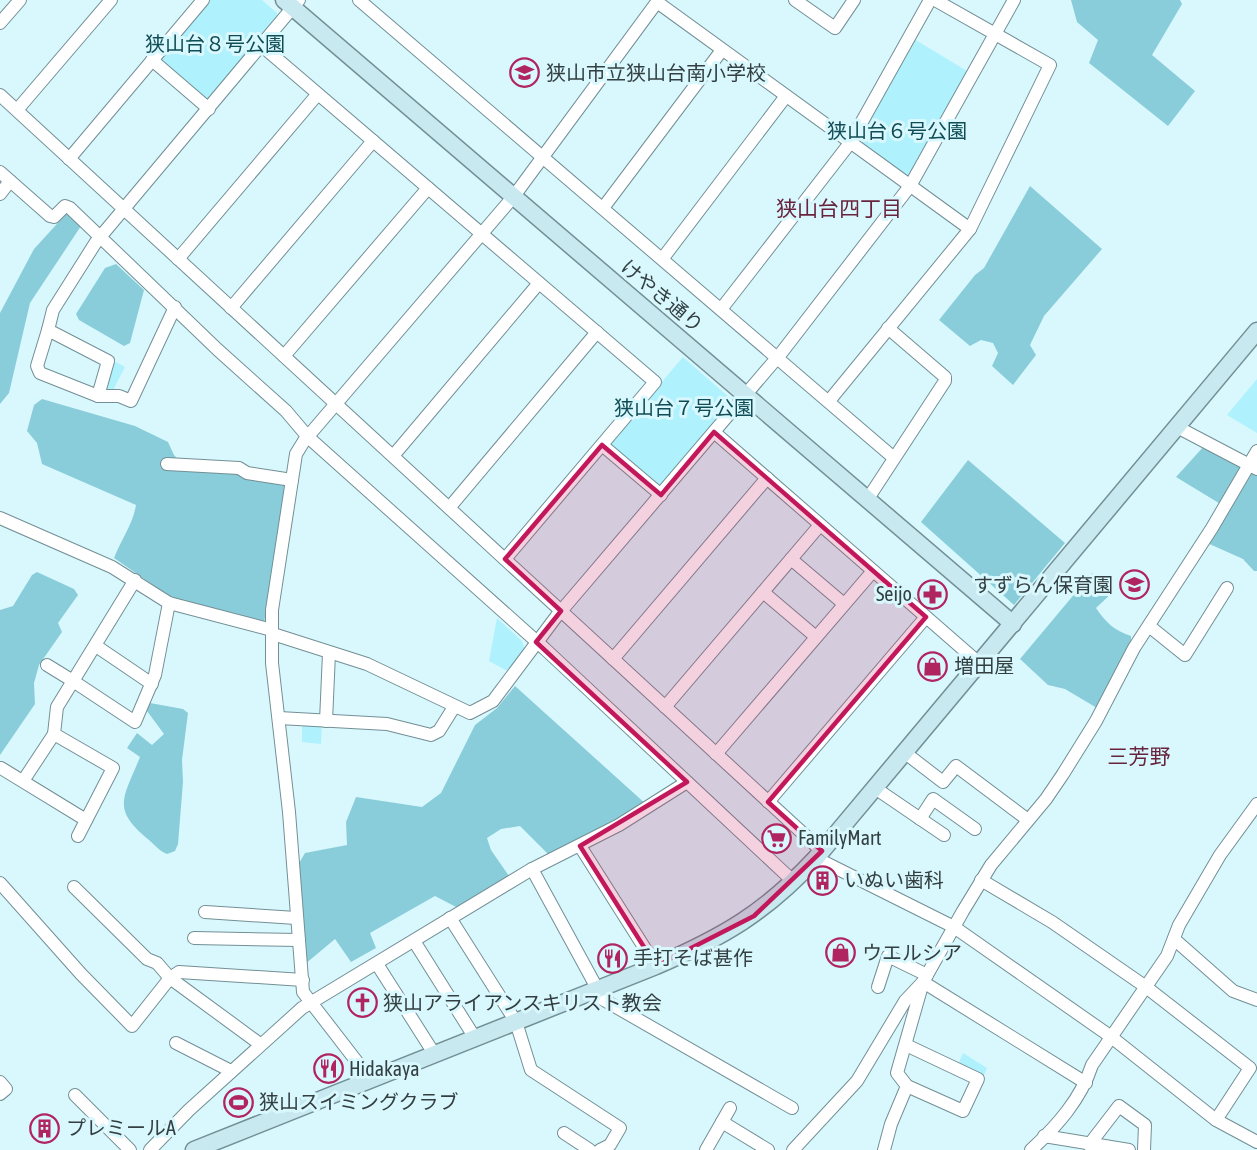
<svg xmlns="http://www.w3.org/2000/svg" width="1257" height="1150" viewBox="0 0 1257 1150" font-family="'Asap Condensed','Noto Sans JP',sans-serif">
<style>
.green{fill:#aff1fd}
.forest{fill:#8acdda}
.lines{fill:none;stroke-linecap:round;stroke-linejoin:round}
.street-casing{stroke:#728f95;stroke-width:14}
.secondary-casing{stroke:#728f95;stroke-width:19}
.street{stroke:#fff;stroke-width:12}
.secondary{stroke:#c7e9ef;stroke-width:16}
.marked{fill:#c2185b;fill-opacity:0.2;stroke:#c2185b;stroke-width:4.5;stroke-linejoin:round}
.labels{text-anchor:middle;stroke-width:6;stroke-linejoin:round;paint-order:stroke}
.park-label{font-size:20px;fill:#104c55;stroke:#d9f8fe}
.poi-label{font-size:20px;fill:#333f41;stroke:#d9f8fe;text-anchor:start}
.street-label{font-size:20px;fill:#333f41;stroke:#d9f8fe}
.neighbourhood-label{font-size:21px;fill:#68243c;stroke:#d9f8fe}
</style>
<rect width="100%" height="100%" fill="#d9f8fe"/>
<g class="green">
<polygon points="209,0 262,0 277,13 278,21 210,99 205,100 161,62 161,56"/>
<polygon points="914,39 967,71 908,177 904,177 856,139"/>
<polygon points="683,357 731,399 731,406 663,486 657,485 612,447 611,442"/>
<polygon points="112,360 125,367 112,392 103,391"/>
<polygon points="1257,379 1257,433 1227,415"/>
<polygon points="497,618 522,641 525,650 511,673 489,661"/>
<polygon points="302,723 322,724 321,744 302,742"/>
<polygon points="963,1053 987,1068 983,1077 958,1065"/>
</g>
<g class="forest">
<polygon points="1071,0 1180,0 1182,4 1152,55 1195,91 1168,126 1089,63 1098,40 1077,22"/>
<polygon points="1030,186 1102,249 1044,316 1030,345 1036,355 1013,385 992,366 998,353 993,343 981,340 970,346 939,320 975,275 984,268"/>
<polygon points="66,214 71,215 81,226 30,303 9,393 0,404 0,313 34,249"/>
<polygon points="116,264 144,290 130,343 124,346 79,320 76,314 105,268"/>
<path d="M42,399L135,426L168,442L174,455L188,470L238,473L286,484L264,624L169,596L114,558C121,540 133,524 136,505L42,464L37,443L27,431L34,405Z"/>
<polygon points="1205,445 1250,471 1257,459 1257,571 1254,571 1243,559 1205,542 1227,508 1176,477"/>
<polygon points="968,460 1065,543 1014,605 921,522"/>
<polygon points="37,572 74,589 78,595 58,623 62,632 39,665 34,683 35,704 0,755 0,610 13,606 32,575"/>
<path d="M1092,573L1113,592L1096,608C1106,623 1114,630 1131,636V645L1097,708L1065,689L1048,685L1020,659Z"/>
<polygon points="515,686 647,805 550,856 520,826 501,829 487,838 491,850 509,876 458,908 435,896 370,933 376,948 351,962 335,939 304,965 295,870 305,853 347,845 346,822 356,797 422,807 441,793 475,725 497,708"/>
<path d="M150,703L183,709L188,713L182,760L183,782L178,844L175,851L167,854C159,851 155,845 149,840C111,809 123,799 140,757L127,748L137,733L152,745L164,734L147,711Z"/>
</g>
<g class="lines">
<defs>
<g id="street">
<polyline points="359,0 894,458"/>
<polyline points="795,0 835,28 854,0"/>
<polyline points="0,23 20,0"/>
<polyline points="262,46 655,382 505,559"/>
<polyline points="152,60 209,109"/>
<polyline points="0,95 822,851"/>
<polyline points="17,110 111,0"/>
<polyline points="69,159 203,0"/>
<polyline points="0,172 50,216 54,217 65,206 70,208 218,350 286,411 308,437 545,649 794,882"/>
<polyline points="0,194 10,181"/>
<polyline points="603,208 722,50"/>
<polyline points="663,258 786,96"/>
<polyline points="178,259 317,95"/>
<polyline points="231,308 373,141"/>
<polyline points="722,308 850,143 930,0"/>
<polyline points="48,330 53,310 96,242 299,0"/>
<polygon points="48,330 108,361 98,396 40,373 37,366"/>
<polyline points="284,356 428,188"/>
<polyline points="98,396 119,396 131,401 175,307"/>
<polyline points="829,401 970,229 1050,65 935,0"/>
<polyline points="1177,427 1257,469"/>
<polyline points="714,432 979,663"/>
<polyline points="602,445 661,495"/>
<polyline points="393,456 539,283"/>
<polyline points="167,464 239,468 247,473 292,480"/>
<polyline points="867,500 945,381 945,377 888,328"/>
<polyline points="449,508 597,332"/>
<polyline points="0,518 112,567 169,603 272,630"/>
<polyline points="791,559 844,604"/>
<polyline points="763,592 816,637"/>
<polyline points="1149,626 1185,655 1227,588"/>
<polyline points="273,634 367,664 470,713 493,701 556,617 782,352 910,186 1014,0"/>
<polyline points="96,646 152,684"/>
<polyline points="613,659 767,478"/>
<polyline points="47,665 73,681 135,580"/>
<polyline points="665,707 820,525"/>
<polyline points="279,718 387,724 431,735 439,731 454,707"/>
<polyline points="326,721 329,653"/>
<polyline points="904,752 943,782 956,766 1028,820"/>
<polyline points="716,754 873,571"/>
<polyline points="1,768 86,820"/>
<polyline points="23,781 54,734"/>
<polyline points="875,788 944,835"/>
<polyline points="768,802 926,617"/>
<polyline points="920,819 933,799 975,829"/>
<polyline points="78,836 113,768 54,734 57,707 73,681 135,722 155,675 169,603"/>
<polyline points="580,846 656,966"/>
<polyline points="816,858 954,927 1110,1036 1216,1120 1257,1142"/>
<polyline points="532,869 598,990"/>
<polyline points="981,880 1052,922 1146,987 1250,1068 1216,1120"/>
<polyline points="0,883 81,974 132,1026 170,978 179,972 303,980"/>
<polyline points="74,887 147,959 157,963 170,978 260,1044"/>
<polyline points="205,912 296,918"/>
<polyline points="450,918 516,1022 531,1070 620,1128 610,1145 600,1150"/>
<polyline points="194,938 299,940"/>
<polyline points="1174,939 1233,991 1257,1000"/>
<polyline points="414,941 475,1038"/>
<polyline points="377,964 435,1055"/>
<polyline points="923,982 1086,1083"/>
<polyline points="878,987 888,956 927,975"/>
<polyline points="590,992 792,1108"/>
<polyline points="176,1043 231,1071"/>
<polyline points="906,1045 978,1079 963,1111 907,1086"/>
<polyline points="371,1080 303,992 289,812 272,663 272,610 296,454 304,441 514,196 657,2 970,229"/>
<polyline points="0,1082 6,1089 0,1094"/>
<polyline points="75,1095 130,1150"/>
<polyline points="722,1122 768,1150"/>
<polyline points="564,1133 590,1150"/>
<polyline points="1044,1136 1129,1150"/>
<polyline points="1089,1145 1119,1106 1145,1125 1144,1150"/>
<polyline points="150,1150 189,1110 302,1008 532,869 619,825 687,782"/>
<polyline points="706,1150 730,1108"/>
<polyline points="793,1150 857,1081 905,1001 923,982"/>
<polyline points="884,1150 891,1124 907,1086 897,1073 923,982 963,911 991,865 1046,799 1063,774 1096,721 1134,648 1212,528 1257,451"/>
<path d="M1031,1150C1057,1126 1081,1099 1092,1065L1167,956L1179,925L1220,855L1257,804"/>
</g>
<g id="secondary">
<polyline points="284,0 1013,624"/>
<path d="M194,1150L656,966C723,937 765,913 816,858L1257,331"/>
</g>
</defs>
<use href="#street" class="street-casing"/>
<use href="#secondary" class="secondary-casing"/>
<use href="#street" class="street"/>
<use href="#secondary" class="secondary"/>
</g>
<path class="marked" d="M714,432L926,617L768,802L822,851L754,916L656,966L580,846L687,782L536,642L561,611L505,559L602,445L661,495Z"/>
<defs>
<symbol id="school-ring" viewBox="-11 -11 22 22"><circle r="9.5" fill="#d9f8fe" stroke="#b0245f" stroke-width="1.5"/><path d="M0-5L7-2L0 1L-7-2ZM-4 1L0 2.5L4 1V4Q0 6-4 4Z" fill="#b0245f"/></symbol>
<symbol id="pharmacy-ring" viewBox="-11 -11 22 22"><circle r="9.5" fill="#d9f8fe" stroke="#b0245f" stroke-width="1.5"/><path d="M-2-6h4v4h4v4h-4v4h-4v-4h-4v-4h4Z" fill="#b0245f"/></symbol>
<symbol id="shop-ring" viewBox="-11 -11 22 22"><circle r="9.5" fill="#d9f8fe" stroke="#b0245f" stroke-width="1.5"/><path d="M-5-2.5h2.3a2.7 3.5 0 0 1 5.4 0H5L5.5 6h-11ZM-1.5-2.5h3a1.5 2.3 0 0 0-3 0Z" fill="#b0245f"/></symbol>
<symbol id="supermarket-ring" viewBox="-11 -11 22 22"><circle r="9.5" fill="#d9f8fe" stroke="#b0245f" stroke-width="1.5"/><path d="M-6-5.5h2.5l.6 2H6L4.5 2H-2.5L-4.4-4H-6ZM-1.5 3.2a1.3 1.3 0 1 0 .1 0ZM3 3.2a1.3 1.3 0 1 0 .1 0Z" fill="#b0245f"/></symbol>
<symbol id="building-ring" viewBox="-11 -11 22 22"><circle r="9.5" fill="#d9f8fe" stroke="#b0245f" stroke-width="1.5"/><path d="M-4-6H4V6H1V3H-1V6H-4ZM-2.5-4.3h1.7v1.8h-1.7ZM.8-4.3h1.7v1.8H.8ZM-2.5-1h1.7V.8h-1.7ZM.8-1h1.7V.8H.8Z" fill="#b0245f"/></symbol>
<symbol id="restaurant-ring" viewBox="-11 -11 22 22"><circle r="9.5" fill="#d9f8fe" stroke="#b0245f" stroke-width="1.5"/><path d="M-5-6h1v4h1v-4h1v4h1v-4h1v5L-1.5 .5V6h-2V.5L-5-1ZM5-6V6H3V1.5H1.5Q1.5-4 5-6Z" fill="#b0245f"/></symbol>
<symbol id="church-ring" viewBox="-11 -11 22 22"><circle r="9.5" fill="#d9f8fe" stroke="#b0245f" stroke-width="1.5"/><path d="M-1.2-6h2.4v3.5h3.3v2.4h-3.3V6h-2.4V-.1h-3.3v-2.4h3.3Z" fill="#b0245f"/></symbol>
<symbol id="stadium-ring" viewBox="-11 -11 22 22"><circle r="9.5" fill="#d9f8fe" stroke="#b0245f" stroke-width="1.5"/><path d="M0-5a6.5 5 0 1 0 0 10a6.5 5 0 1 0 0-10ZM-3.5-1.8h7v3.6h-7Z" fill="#b0245f"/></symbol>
</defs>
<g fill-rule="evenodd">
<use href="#school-ring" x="508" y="56" width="33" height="33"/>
<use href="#school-ring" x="1118" y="568" width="33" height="33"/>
<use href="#pharmacy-ring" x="916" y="578" width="33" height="33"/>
<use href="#shop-ring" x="916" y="650" width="33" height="33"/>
<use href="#supermarket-ring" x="760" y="822" width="33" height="33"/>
<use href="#building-ring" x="806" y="864" width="33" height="33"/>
<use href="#shop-ring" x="824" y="936" width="33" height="33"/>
<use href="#restaurant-ring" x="596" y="942" width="33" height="33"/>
<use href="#church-ring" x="346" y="986" width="33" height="33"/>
<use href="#restaurant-ring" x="312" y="1052" width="33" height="33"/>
<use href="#stadium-ring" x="222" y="1086" width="33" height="33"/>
<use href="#building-ring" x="28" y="1112" width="33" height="33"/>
</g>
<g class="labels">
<g class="park-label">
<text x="215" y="51">狭山台８号公園</text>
<text x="897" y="138">狭山台６号公園</text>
<text x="684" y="415">狭山台７号公園</text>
</g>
<g class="poi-label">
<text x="546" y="80">狭山市立狭山台南小学校</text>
<text x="1113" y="592" text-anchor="end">すずらん保育園</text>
<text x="912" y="601" text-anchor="end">Seijo</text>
<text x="954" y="673">増田屋</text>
<text x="798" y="845">FamilyMart</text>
<text x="844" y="887">いぬい歯科</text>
<text x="862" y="960">ウエルシア</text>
<text x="633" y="965">手打そば甚作</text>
<text x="383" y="1010">狭山アライアンスキリスト教会</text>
<text x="349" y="1076">Hidakaya</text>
<text x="259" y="1109">狭山スイミングクラブ</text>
<text x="66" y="1135">プレミールA</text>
</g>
<g class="street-label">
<text transform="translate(662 296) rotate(40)" y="7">けやき通り</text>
</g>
<g class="neighbourhood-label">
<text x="839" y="216">狭山台四丁目</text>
<text x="1139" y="764">三芳野</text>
</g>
</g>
</svg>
